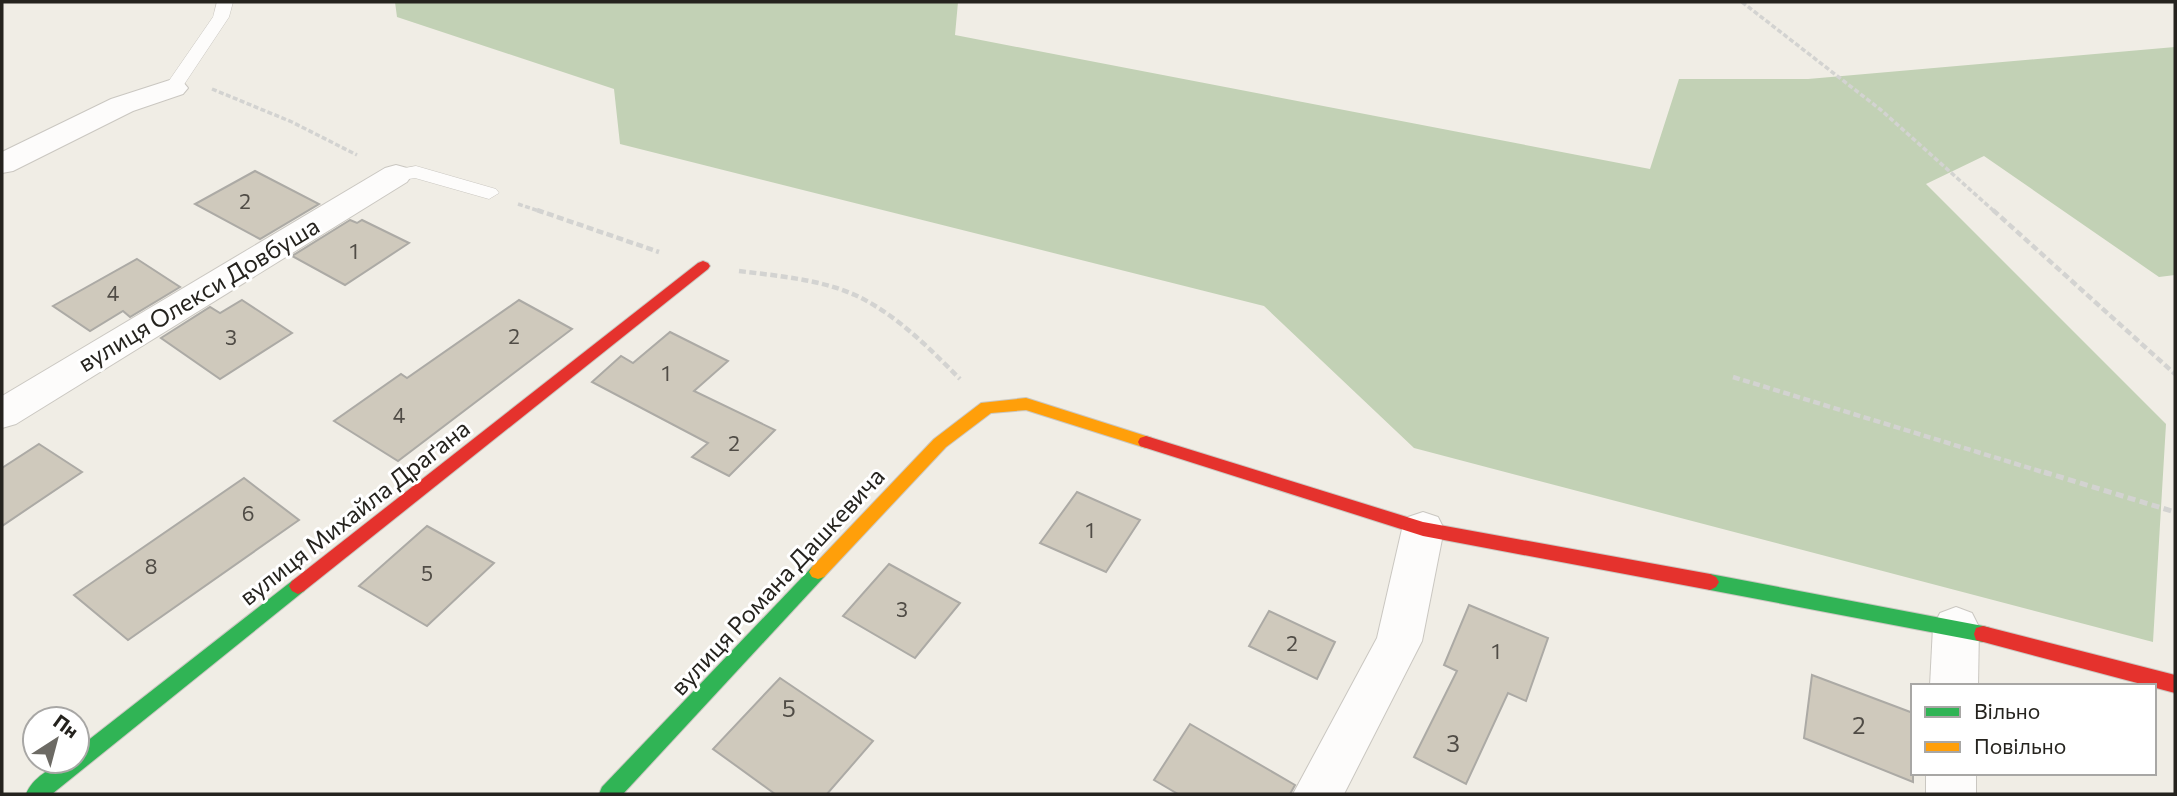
<svg xmlns="http://www.w3.org/2000/svg" width="2177" height="796" viewBox="0 0 2177 796" font-family="Commissioner,sans-serif">
<style>
.forest{fill:#c2d1b5}
.building{fill:#cfc9bc;stroke:#acaaa5;stroke-width:2}
.lines{fill:none;stroke-linecap:round;stroke-linejoin:round}
.lane-casing{stroke:#cac7c1;stroke-width:1}
.street-casing{stroke:#cac7c1;stroke-width:2}
.fast-casing{stroke:#cac7c1;stroke-width:2}
.slow-casing{stroke:#cac7c1;stroke-width:2}
.jam-casing{stroke:#cac7c1;stroke-width:2}
.path-far2{stroke:#d3d3d1;stroke-width:3.5;stroke-dasharray:5 2.5;stroke-linecap:butt}
.path-far1{stroke:#d3d3d1;stroke-width:4.5;stroke-dasharray:7 3.5;stroke-linecap:butt}
.path{stroke:#d3d3d1;stroke-width:5;stroke-dasharray:8 4.5;stroke-linecap:butt}
.lane{fill:#fdfcfb;fill-rule:evenodd}
.street{fill:#fdfcfb;fill-rule:evenodd}
.fast{fill:#30b455;fill-rule:evenodd}
.slow{fill:#ff9f0a;fill-rule:evenodd}
.jam{fill:#e5322d;fill-rule:evenodd}
.labels{text-anchor:middle;stroke-width:6;stroke-linejoin:round;paint-order:stroke}
.number-label{font-size:21px;fill:#504c46}
.street-label{font-size:24px;fill:#25231e;stroke:#fff}
.near-number-label{font-size:24px;fill:#504c46}
</style>
<rect width="100%" height="100%" fill="#f0ede5"/>
<polygon class="forest" points="395,2 958,2 955,35 1650,169 1679,79 1808,79 2175,47 2175,275 2159,277 1984,156 1926,184 2166,424 2153,642 1414,448 1264,306 620,144 614,89 397,17"/>
<g class="building">
<polygon points="255,171 319,204 260,239 195,204"/>
<polygon points="350,220 357,223 362,220 409,243 345,285 292,256"/>
<polygon points="137,259 180,287 130,317 123,311 90,331 53,306"/>
<polygon points="242,300 292,333 220,379 161,338 210,307 220,313"/>
<polygon points="519,300 572,329 398,461 334,421 401,374 407,378"/>
<polygon points="670,332 728,361 694,391 775,430 729,476 692,457 708,443 592,382 621,356 633,363"/>
<polygon points="39,444 82,472 2,526 2,468"/>
<polygon points="244,478 299,520 128,640 74,595"/>
<polygon points="1077,492 1140,520 1106,572 1040,543"/>
<polygon points="427,526 494,563 427,626 359,586"/>
<polygon points="889,564 960,603 915,658 843,616"/>
<polygon points="1469,605 1548,638 1526,701 1508,693 1466,784 1414,757 1457,671 1444,665"/>
<polygon points="1269,611 1335,642 1317,679 1249,646"/>
<polygon points="1812,675 1913,713 1913,782 1804,738"/>
<polygon points="780,678 873,741 827,794 775,794 713,749"/>
<polygon points="1190,724 1295,785 1290,794 1178,794 1154,780"/>
</g>
<g class="lines">
<defs>
<g id="lane">
<polygon points="217,2 233,2 229,17 179,92 167,92 164,88 213,17"/>
<polygon points="416,166 496,189 499,193 489,199 415,178 396,181 387,175 389,171"/>
</g>
<g id="street">
<polygon points="173,79 183,82 188,88 183,94 133,111 13,171 2,173 2,152 111,99"/>
<polygon points="396,165 407,168 412,175 407,182 16,424 2,428 2,396 385,168"/>
<polygon points="1423,512 1438,517 1444,529 1422,641 1344,794 1293,794 1377,638 1402,529 1408,517"/>
<polygon points="1956,607 1972,613 1979,627 1978,686 1930,686 1933,627 1940,613"/>
<rect x="1926" y="773" width="50" height="21"/>
</g>
<g id="fast">
<polygon points="818,565 824,567 827,572 824,577 623,794 599,794 602,787 812,567"/>
<polygon points="1710,574 1983,626 1990,628 1992,634 1990,640 1983,642 1710,590 1704,587 1701,582 1704,577"/>
<path d="M298,578L304,581L307,586L304,591L52,794H26C33,776 59,761 77,761V749L292,581Z"/>
</g>
<polygon id="slow" points="1026,398 1152,438 1154,442 1152,446 1146,448 1026,410 991,413 946,447 824,577 818,579 812,577 809,572 812,567 934,439 981,403"/>
<g id="jam">
<polygon points="703,261 708,263 710,266 708,269 304,591 298,594 292,591 289,586 292,581 698,263"/>
<polygon points="1146,436 1423,522 1710,574 1716,577 1719,582 1716,587 1710,590 1423,536 1140,446 1138,442 1140,438"/>
<polygon points="1983,626 2175,675 2175,693 1976,640 1974,634 1976,628"/>
</g>
</defs>
<use href="#lane" class="lane-casing"/>
<use href="#street" class="street-casing"/>
<use href="#fast" class="fast-casing"/>
<use href="#slow" class="slow-casing"/>
<use href="#jam" class="jam-casing"/>
<g class="path-far2">
<polyline points="1742,2 1881,110 1995,212"/>
<polyline points="212,89 292,122 357,155"/>
<polyline points="518,204 542,212"/>
</g>
<g class="path-far1">
<polyline points="537,210 659,252"/>
<polyline points="1993,210 2175,374"/>
<path d="M739,271C778,276 819,279 855,295C896,314 929,348 960,379"/>
<polyline points="1733,377 2049,474"/>
</g>
<polyline class="path" points="2044,472 2175,512"/>
<use href="#lane" class="lane"/>
<use href="#street" class="street"/>
<use href="#fast" class="fast"/>
<use href="#slow" class="slow"/>
<use href="#jam" class="jam"/>
</g>
<g class="labels">
<g class="number-label">
<text x="245" y="209">2</text>
<text x="354" y="259">1</text>
<text x="113" y="301">4</text>
<text x="514" y="344">2</text>
<text x="231" y="345">3</text>
<text x="666" y="381">1</text>
<text x="399" y="423">4</text>
<text x="734" y="451">2</text>
<text x="248" y="521">6</text>
<text x="1090" y="538">1</text>
<text x="151" y="574">8</text>
<text x="427" y="581">5</text>
<text x="902" y="617">3</text>
<text x="1292" y="651">2</text>
<text x="1496" y="659">1</text>
</g>
<g class="street-label">
<text transform="translate(199 295) rotate(-31)" y="8">вулиця Олекси Довбуша</text>
<text transform="translate(355 513) rotate(-38)" y="8">вулиця Михайла Драґана</text>
<text transform="translate(778 582) rotate(-47)" y="8">вулиця Романа Дашкевича</text>
</g>
<g class="near-number-label">
<text x="789" y="717">5</text>
<text x="1859" y="734">2</text>
<text x="1453" y="752">3</text>
</g>
</g>
<rect width="2177" height="796" fill="none" stroke="#25231e" stroke-width="7"/>
<rect x="1911" y="684" width="245" height="91" fill="#ffffff" stroke="#a8a7a5" stroke-width="2"/>
<rect x="1925" y="707" width="35" height="10" fill="#30b455" stroke="#a8a7a5" stroke-width="2"/>
<text x="1974" y="719" font-size="21" fill="#25231e">Вільно</text>
<rect x="1925" y="742" width="35" height="10" fill="#ff9f0a" stroke="#a8a7a5" stroke-width="2"/>
<text x="1974" y="754" font-size="21" fill="#25231e">Повільно</text>
<g transform="translate(56 740) rotate(36)"><circle r="33" fill="#ffffff" stroke="#a8a7a5" stroke-width="2"/>
<path d="M0-5L12 26L0 18L-12 26Z" fill="#6c6a64"/>
<text y="-10" font-size="19" font-weight="bold" text-anchor="middle" fill="#25231e">Пн</text>
</g>
</svg>
